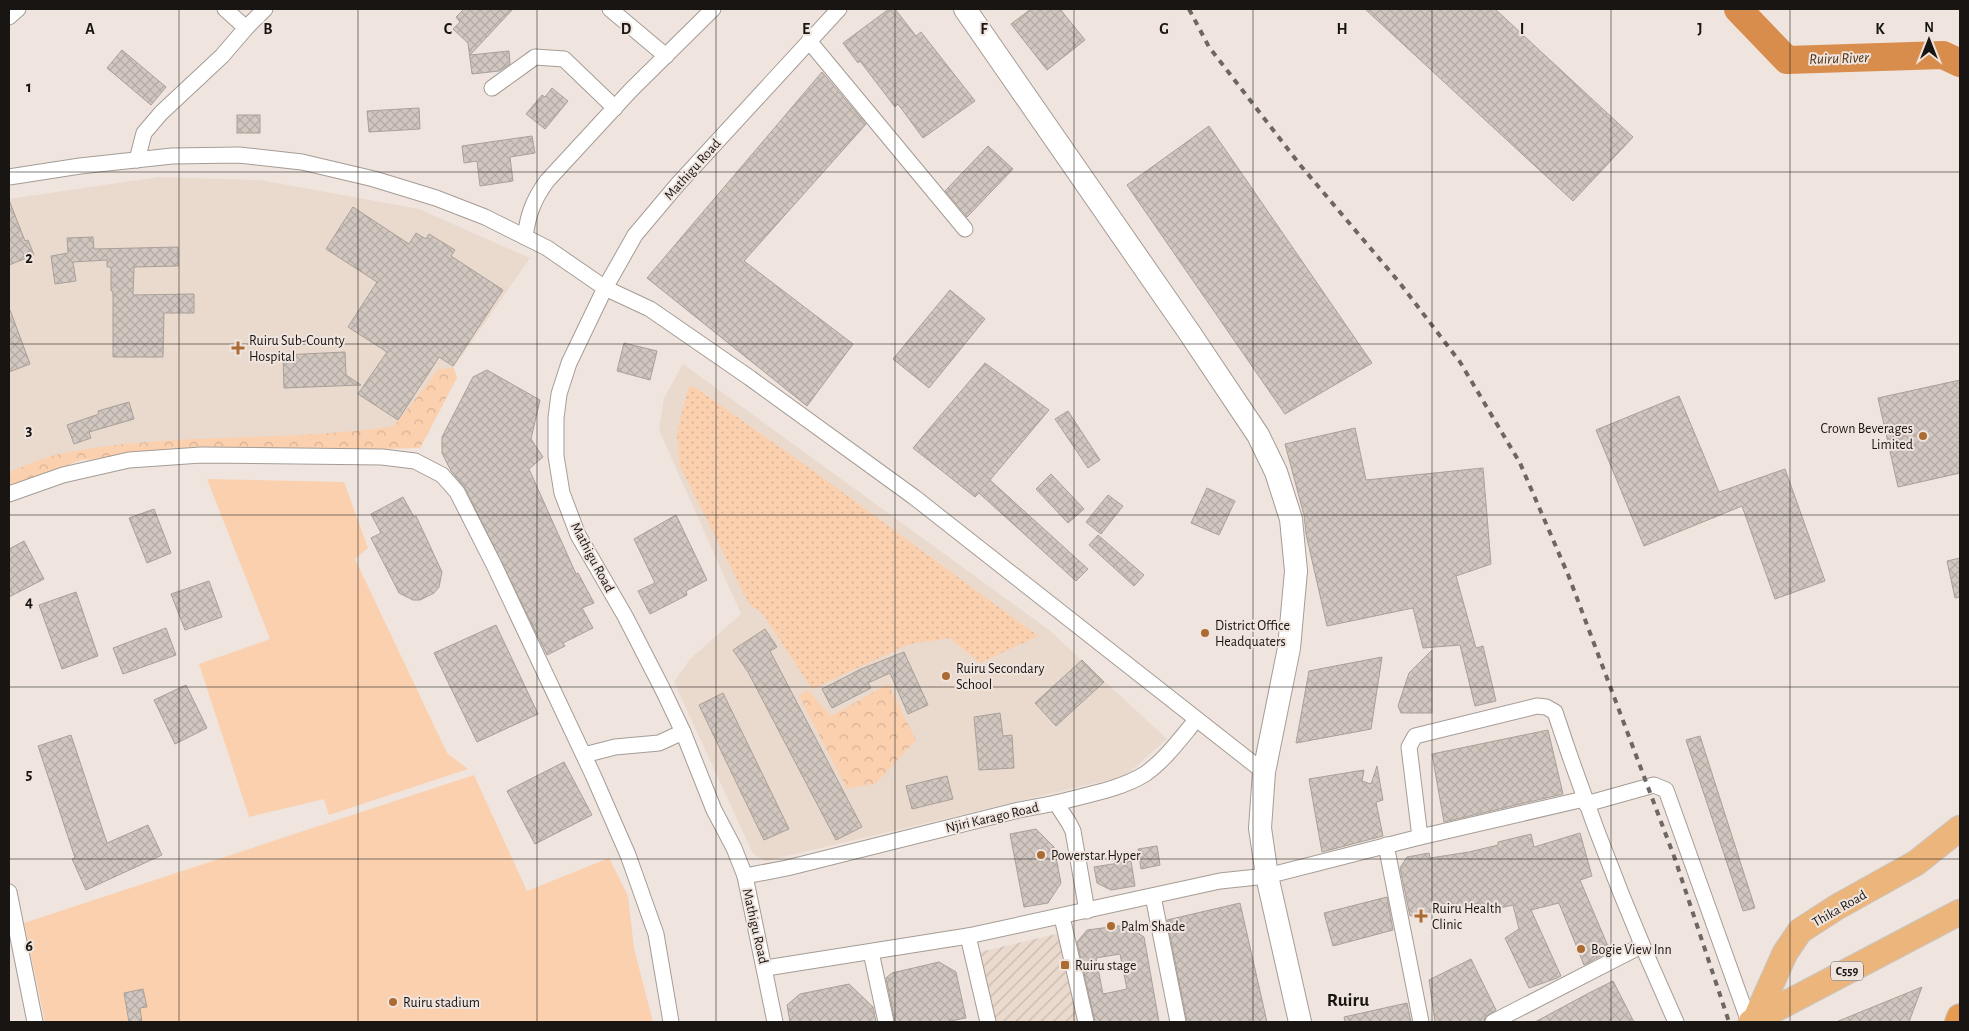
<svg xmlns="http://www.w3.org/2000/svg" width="1969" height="1031" viewBox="0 0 1969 1031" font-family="'Alegreya Sans',sans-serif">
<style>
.built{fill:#ead9cd}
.industrial{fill:url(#industrial-furrows)}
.green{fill:#fbd0af}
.forest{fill:url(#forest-crowns)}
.park{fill:url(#park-dots)}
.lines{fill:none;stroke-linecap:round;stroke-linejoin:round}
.river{stroke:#d88d4c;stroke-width:28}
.building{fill:url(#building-cross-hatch);stroke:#a9a099;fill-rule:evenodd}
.minor-casing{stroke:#a59c95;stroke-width:17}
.secondary-casing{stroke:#a59c95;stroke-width:24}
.primary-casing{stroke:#c8c7c6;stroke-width:27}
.trunk-casing{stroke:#c8c7c6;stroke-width:28}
.minor{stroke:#fff;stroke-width:15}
.secondary{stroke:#fff;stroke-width:22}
.primary{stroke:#ecb57c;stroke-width:25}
.trunk{stroke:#e69c50;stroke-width:26}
.rail{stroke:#6d6662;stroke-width:4;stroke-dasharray:6 6;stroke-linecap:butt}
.grid{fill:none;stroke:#191513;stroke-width:1;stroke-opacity:0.55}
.poi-dot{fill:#ab6b33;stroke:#efe5de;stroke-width:2}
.labels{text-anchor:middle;stroke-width:4;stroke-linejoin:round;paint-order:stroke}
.shield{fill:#efe5de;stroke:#595350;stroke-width:1}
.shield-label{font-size:12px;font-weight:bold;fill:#191513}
.street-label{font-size:14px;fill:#191513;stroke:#efe5de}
.poi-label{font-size:14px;fill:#191513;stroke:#efe5de;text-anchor:start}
.water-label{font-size:15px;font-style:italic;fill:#4f3015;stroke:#efe5de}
.district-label{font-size:19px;font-weight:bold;fill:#191513;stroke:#efe5de}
.grid-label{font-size:16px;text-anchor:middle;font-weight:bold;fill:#191513;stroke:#efe5de;stroke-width:4;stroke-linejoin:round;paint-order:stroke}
</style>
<defs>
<pattern id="industrial-furrows" width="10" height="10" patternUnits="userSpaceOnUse" patternTransform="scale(1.25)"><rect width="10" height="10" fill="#ead9cd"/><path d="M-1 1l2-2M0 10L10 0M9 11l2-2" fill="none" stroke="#c8b9af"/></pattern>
<pattern id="forest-crowns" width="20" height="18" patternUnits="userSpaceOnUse" patternTransform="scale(1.25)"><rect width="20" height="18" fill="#fbd0af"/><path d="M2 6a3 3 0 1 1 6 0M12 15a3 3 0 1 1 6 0" fill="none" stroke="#d7b296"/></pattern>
<pattern id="park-dots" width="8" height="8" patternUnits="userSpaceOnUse" patternTransform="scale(1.25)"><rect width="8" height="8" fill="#fbd0af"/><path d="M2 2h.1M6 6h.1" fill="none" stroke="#d7b296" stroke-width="1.8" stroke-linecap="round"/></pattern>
<pattern id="building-cross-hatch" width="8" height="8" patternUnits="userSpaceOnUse" patternTransform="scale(1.25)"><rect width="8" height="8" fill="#d1c7c0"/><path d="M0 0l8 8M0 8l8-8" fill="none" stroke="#b3aaa4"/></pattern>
</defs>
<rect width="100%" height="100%" fill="#efe5de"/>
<g class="built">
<polygon points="159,177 260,180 419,209 530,258 404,439 87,456 9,479 9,199"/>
<polygon points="683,364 1049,630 1167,739 1125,776 766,861 753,854 674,682 690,659 741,614 659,430 664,398"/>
</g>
<polygon class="industrial" points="1061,933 1081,1022 992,1022 976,953"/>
<g class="green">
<polygon points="207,479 344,482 368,548 355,559 447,753 468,769 329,815 324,799 249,817 199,664 270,639"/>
<polygon points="474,775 527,891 609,858 628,896 634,948 653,1022 45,1022 24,923"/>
</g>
<g class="forest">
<path d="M454,368L457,378L420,448L149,455L82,460L9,485V472C25,466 42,458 59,454C169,431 283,443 394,426L439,369Z"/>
<polygon points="888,684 916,740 876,783 847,789 799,696 808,690 831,716"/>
</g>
<polygon class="park" points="693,386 815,472 1038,636 980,663 950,638 910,644 812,689 762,613 749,604 680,466 677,433 688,389"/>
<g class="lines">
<polyline class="river" points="1738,9 1787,60 1943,55 1960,63"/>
</g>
<g class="building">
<polygon points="464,9 513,9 470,55 509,51 510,64 499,71 472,74 468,43 453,29 460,22 456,17"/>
<polygon points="889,9 895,9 916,36 921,32 975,101 923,138 898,104 895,107 860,61 858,63 843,43"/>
<polygon points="1031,9 1060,9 1085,40 1047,70 1011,24"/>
<polygon points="1365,9 1495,9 1633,137 1573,201"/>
<polygon points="122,50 166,87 151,105 107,68"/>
<polygon points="822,72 866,124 744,261 853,344 807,406 647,278"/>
<polygon points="552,88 568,101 545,129 526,114 542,95 545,97"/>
<polygon points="419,108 420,129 369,132 367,111"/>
<rect x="237" y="115" width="23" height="18"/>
<polygon points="1209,126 1372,363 1285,414 1127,185"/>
<polygon points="532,136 535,153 510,157 513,181 480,186 477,161 464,163 462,146"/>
<polygon points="988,146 1013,169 967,217 945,191"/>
<polygon points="9,200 25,241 28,240 34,255 9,265"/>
<polygon points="353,207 409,244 416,233 426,239 429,234 455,250 451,256 503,290 453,366 439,357 398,420 358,394 387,352 348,327 377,282 326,249"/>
<polygon points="93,237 94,249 178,247 178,266 134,267 133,295 194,294 194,313 164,313 163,357 113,357 113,291 111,291 111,267 107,267 107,260 73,262 76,281 55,284 51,256 68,253 67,238"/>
<polygon points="950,290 985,319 929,388 893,359"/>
<polygon points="10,310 30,364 9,372 9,311"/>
<polygon points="624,343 657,351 650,380 617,371"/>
<polygon points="345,352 346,375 361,385 284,388 283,355"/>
<polygon points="985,363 1049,410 990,480 1088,569 1076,581 979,493 975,497 913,448"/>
<polygon points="487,370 540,400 531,439 543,457 529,469 576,574 578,573 594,603 582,608 593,628 563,643 565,646 547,655 465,488 451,471 442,453 442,437 473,377"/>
<polygon points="1960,380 1960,473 1898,487 1878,398"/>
<polygon points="1679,396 1719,492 1785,469 1825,581 1775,599 1742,506 1644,546 1596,430"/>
<polygon points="129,402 134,419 89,432 91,438 74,444 67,425 99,414 98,411"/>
<polygon points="1068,411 1100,460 1088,468 1055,419"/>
<polygon points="1355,428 1366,480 1483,468 1491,564 1456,576 1476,648 1483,646 1496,701 1475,706 1460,645 1423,648 1413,608 1327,626 1306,534 1304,515 1285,444"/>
<polygon points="1051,474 1084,509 1068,523 1036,489"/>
<polygon points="1207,488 1235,501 1219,535 1191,523"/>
<polygon points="1108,495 1123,506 1101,534 1086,522"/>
<polygon points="403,497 414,517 416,516 442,572 439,587 434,593 420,600 413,600 399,593 371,538 381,533 371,514"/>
<polygon points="154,509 171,553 147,563 129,518"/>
<polygon points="676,515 707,580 686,591 687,595 650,614 638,591 655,583 634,539"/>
<polygon points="1098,535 1144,575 1134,586 1089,545"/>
<polygon points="24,541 44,579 9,597 9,549"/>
<polygon points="1960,558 1960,597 1955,598 1947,561"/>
<polygon points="209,581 222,617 185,630 171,594"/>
<polygon points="76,592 98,656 62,669 39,605"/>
<polygon points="496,625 538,714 477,742 434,653"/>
<polygon points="166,628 176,655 123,674 113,648"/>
<polygon points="765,629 777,647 770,651 862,827 836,840 748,672 733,650"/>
<polygon points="1432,650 1432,713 1401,713 1398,706 1409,673"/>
<polygon points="904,652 928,705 908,714 890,673 868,683 871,688 832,708 822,689 861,669"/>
<polygon points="1382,657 1371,729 1296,743 1309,671"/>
<polygon points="1082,660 1104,682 1056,726 1035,703"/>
<polygon points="186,685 207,728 175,744 154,700"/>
<polygon points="723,693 789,829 764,840 699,705"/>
<polygon points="1000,713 1003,736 1012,735 1014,768 979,770 974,717"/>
<polygon points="1548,730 1563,794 1444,822 1432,754"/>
<polygon points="71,735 107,843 148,825 162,855 86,890 72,859 75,858 38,746"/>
<polygon points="1700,736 1755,908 1743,911 1686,740"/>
<polygon points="564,762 592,815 535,844 507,791"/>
<polygon points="1377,766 1383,800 1376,802 1383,836 1322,852 1309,779 1364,770 1362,781 1371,784"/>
<polygon points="947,776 953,799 912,809 906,786"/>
<polygon points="1036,829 1054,847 1061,883 1048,903 1024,907 1010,834"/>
<polygon points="1580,833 1592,876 1580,880 1610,951 1584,965 1559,903 1531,910 1561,976 1557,978 1529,988 1505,938 1519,929 1513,905 1482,912 1480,903 1410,916 1400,868 1407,857 1429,853 1430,858 1469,852 1498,845 1498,842 1531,834 1534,847"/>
<polygon points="1157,846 1160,865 1141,869 1138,849"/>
<polygon points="1131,861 1135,886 1111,890 1097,883 1094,867"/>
<polygon points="1387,897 1393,930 1333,946 1324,913"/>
<polygon points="1240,903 1267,1022 1187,1022 1167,920"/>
<path d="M1126,925L1144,937L1159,1022H1095L1077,942L1087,930ZM1120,954L1127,989L1103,994L1096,958Z"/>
<polygon points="1471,959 1496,1010 1485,1017 1484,1022 1435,1022 1429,980"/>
<polygon points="939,962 956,972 966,1018 945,1022 895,1022 886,978 892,973"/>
<polygon points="1613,981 1634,1022 1535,1022 1589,993"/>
<polygon points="849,984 873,1007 876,1022 790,1022 787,1005 800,994"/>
<polygon points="1922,987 1909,1022 1836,1022"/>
<polygon points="143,989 147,1007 140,1008 142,1022 129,1022 124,993"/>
<polygon points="1407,1003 1411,1022 1345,1022 1344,1017"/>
</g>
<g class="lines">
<defs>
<g id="minor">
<polyline points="610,9 666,56"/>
<polyline points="9,17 18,9"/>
<polyline points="246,28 265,9"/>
<polyline points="809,41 965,229"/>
<polyline points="492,88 535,57 564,59 615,108"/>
<polyline points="137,160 144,133 161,113 222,56 246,28 225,9"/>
<polyline points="9,177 80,166 172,156 239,155 302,162 374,179 436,198 485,217 547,248 605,288 650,309 750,378 914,497 1264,772"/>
<path d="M525,237C528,215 533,200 547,181L631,90L713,9"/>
<polyline points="9,494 63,475 129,460 201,455 382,457 415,461 442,475 457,492 494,565 593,775 628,855 656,934 671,1022"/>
<polyline points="584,755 615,747 659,743 683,732"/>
<path d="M1056,803C1085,795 1119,790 1145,774C1165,760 1180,739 1196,720"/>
<polyline points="1586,804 1654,785 1666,790 1749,1022"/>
<path d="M1420,837L1409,747L1415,736L1537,706L1546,707L1555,712C1590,818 1630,921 1676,1022"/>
<polyline points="1386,845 1421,1022"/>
<polyline points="745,876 787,868 1019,810 1056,803 1069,823 1073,831 1087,911"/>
<polyline points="9,892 35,1022"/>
<polyline points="1153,896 1178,1022"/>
<polyline points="1062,917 1086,1022"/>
<polyline points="968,936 988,1022"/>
<polyline points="871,952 886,1022"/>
<polyline points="766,968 968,936 1220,881 1267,876 1420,837 1584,799"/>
<polyline points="775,1022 745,876 734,848 714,810 683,732 663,690 625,616 578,535 562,493 556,456 556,418 559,394 569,363 605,288 635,235 678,184 839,9"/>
<polyline points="1493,1022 1641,946"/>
</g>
<polyline id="secondary" points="965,9 1189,332 1258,435 1276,472 1291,519 1296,571 1289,648 1264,772 1260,828 1267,876 1300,1022"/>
<g id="primary">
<polyline points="1755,1020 1785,953 1800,931 1837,907 1916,863 1960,828"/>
<polyline points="1751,1022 1960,912"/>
</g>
<polyline id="trunk" points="1958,1022 1960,1017"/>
</defs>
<use href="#minor" class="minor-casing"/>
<use href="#secondary" class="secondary-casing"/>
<use href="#primary" class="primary-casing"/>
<use href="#trunk" class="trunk-casing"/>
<use href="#minor" class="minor"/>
<use href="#secondary" class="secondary"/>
<use href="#primary" class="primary"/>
<use href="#trunk" class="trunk"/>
<polyline class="rail" points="1189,9 1209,47 1301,166 1399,282 1460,362 1520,463 1569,577 1675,859 1729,1022"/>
</g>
<path class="grid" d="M179,9V1022M358,9V1022M537,9V1022M716,9V1022M895,9V1022M1074,9V1022M1253,9V1022M1432,9V1022M1611,9V1022M1790,9V1022M9,172H1960M9,344H1960M9,515H1960M9,687H1960M9,859H1960"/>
<g class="poi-dot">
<path d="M235.5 340.5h5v5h5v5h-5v5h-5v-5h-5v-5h5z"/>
<circle cx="1923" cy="436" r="5"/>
<circle cx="1205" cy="633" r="5"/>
<circle cx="946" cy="676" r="5"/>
<circle cx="1041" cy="855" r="5"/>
<path d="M1418.5 908.5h5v5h5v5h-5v5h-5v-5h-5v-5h5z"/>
<circle cx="1111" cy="926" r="5"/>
<circle cx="1581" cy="949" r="5"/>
<rect x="1060" y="960" width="10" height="10" rx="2.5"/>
<circle cx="393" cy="1002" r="5"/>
</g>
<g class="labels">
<rect class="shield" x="1831" y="961.5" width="32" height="19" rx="4"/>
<g class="shield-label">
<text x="1847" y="975">C559</text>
</g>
<g class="street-label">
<text transform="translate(692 169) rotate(-48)" y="5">Mathigu Road</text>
<text transform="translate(593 557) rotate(62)" y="5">Mathigu Road</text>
<text transform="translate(992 817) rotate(-13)" y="5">Njiri Karago Road</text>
<text transform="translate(1839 908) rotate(-30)" y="5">Thika Road</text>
<text transform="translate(756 926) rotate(77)" y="5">Mathigu Road</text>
</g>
<g class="poi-label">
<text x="249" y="345">Ruiru Sub-County<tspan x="249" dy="16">Hospital</tspan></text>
<text x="1913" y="433" text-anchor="end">Crown Beverages<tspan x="1913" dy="16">Limited</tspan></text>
<text x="1215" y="630">District Office<tspan x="1215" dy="16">Headquaters</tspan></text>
<text x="956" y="673">Ruiru Secondary<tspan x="956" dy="16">School</tspan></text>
<text x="1051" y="860">Powerstar Hyper</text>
<text x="1432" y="913">Ruiru Health<tspan x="1432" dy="16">Clinic</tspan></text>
<text x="1121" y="931">Palm Shade</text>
<text x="1591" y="954">Bogie View Inn</text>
<text x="1075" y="970">Ruiru stage</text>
<text x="403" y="1007">Ruiru stadium</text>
</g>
<g class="water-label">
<text transform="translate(1839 58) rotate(-2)" y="5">Ruiru River</text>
</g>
<g class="district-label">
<text x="1348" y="1006">Ruiru</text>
</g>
</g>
<g class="grid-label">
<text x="90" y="34">A</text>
<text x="268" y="34">B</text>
<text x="448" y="34">C</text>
<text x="626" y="34">D</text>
<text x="806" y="34">E</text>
<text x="984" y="34">F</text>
<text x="1164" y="34">G</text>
<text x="1342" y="34">H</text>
<text x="1522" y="34">I</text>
<text x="1700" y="34">J</text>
<text x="1880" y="34">K</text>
<text x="29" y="92">1</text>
<text x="29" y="263">2</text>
<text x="29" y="435">3</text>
<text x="29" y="607">4</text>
<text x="29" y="779">5</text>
<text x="29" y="951">6</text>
</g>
<rect width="1969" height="1031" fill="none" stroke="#191513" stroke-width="20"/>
<g transform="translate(1929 40)" stroke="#efe5de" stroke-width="4" paint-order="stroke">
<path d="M0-4L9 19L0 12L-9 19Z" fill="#191513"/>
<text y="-8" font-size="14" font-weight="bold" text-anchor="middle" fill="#191513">N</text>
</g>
</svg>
